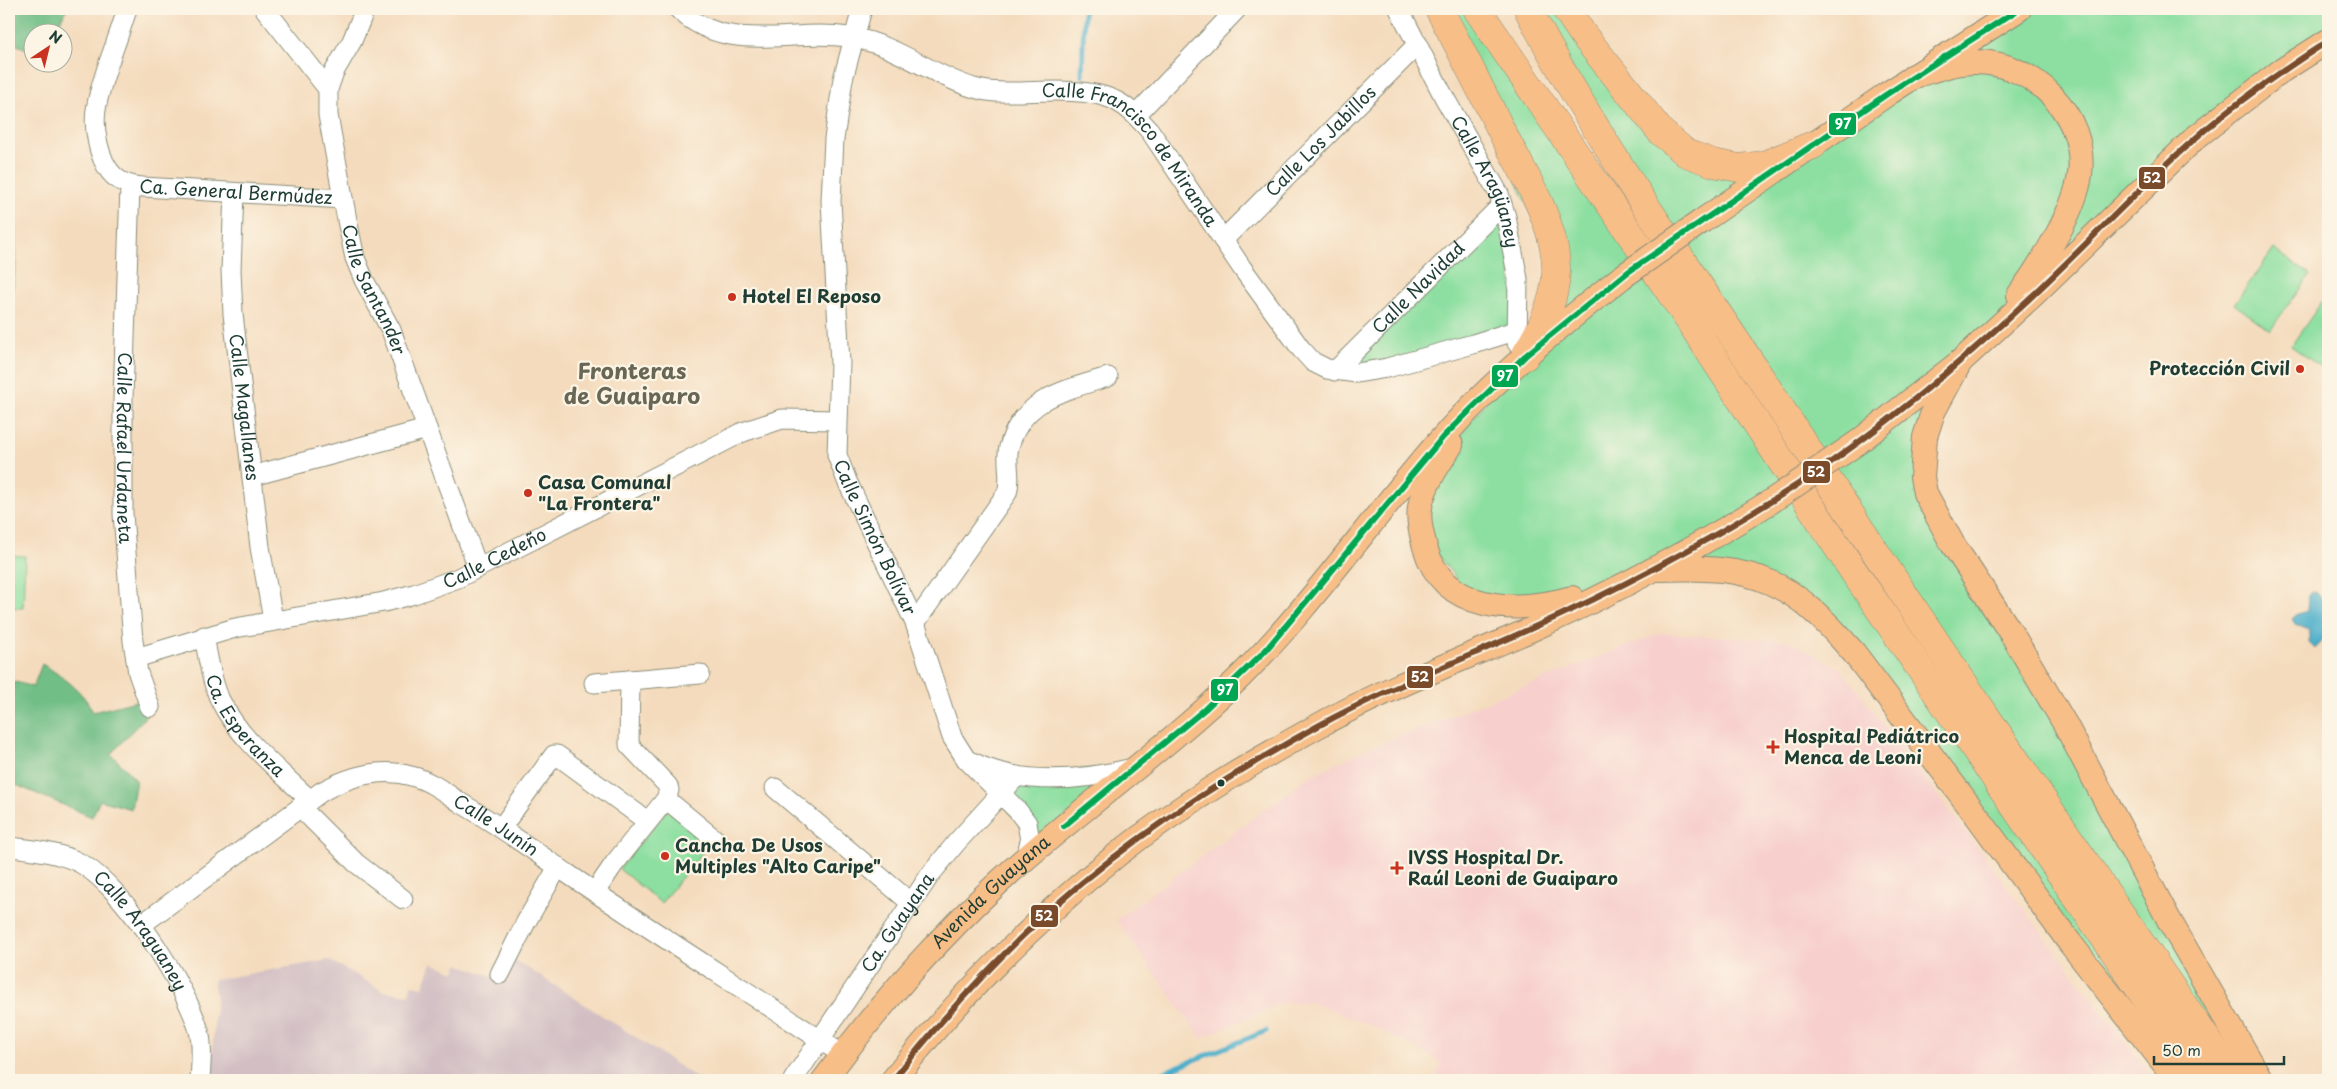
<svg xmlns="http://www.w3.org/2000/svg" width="2337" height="1089" viewBox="0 0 2337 1089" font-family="'Playpen Sans',sans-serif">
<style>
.built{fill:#f7d0cd}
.industrial{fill:#d2bec3}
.green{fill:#8cdfa0;stroke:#568e6a}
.forest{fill:#71be86;stroke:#487e5d}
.water{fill:#4cafcb;stroke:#367680}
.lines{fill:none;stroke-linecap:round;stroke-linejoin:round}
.stream{stroke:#4cafcb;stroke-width:5}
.minor-casing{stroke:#8a8c78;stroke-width:21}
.major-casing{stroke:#8a8c78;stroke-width:26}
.highway-casing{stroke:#8a8c78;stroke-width:29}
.minor{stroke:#fff;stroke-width:19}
.major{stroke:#f7be88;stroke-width:24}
.highway{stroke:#f7be88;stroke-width:28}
.major-bridge-casing{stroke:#8a8c78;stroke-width:26;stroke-linecap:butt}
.major-bridge{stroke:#f7be88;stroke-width:24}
.bus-1-casing{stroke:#fcf5e5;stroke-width:10}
.bus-2-casing{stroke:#fcf5e5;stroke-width:10}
.bus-1{stroke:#00a651;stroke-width:6}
.bus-2{stroke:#7a4b2a;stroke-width:6}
.poi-dot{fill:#c8321e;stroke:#fcf5e5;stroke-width:2}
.bus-dot{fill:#1f3d34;stroke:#fcf5e5;stroke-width:2}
.labels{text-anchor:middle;stroke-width:4.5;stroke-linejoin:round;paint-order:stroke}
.street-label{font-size:18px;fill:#1f3d34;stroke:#fcf5e5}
.poi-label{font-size:18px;font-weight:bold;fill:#1f3d34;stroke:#fcf5e5;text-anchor:start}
.district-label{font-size:22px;font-weight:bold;fill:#686756;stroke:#fcf5e5}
.line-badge{stroke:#fcf5e5;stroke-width:2}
.badge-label{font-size:14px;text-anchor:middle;font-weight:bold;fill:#fff}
</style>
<rect width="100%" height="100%" fill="#fcf5e5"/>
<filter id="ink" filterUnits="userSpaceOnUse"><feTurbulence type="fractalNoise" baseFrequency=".02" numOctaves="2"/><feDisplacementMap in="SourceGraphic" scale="10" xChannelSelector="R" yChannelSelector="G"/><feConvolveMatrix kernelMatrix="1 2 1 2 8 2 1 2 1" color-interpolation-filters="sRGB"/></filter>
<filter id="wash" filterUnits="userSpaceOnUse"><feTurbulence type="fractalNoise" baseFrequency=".0096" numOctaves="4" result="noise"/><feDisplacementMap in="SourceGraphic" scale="20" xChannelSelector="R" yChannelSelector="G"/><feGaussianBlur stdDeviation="1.12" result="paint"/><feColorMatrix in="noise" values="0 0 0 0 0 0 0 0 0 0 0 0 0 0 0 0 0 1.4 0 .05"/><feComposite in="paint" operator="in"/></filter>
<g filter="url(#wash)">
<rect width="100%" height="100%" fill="#f4dbbd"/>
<polygon class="built" points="1660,633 1789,641 1841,669 2154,1080 1435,1080 1441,1062 1377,1028 1310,1002 1283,1003 1201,1038 1116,920 1308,777 1360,752"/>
<polygon class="industrial" points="329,960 384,991 409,995 411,985 423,987 432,963 455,972 458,964 506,981 515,960 637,1038 700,1080 210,1080 216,1000 213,980"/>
<g class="green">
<polygon points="1439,9 1477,9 2086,911 2177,1080 1814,610 1706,568 1569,599 1474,601 1421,534 1440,462 1511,369 1556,269"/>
<polygon points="1528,9 1566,9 1666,127 1718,155 1777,155 2019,9 2328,9 2328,41 2281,71 1960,362 1922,477 2261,1080 2235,1080"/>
<polygon points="1502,205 1518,330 1341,372"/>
<polygon points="9,215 15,216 16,263 10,310"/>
<polygon points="2274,249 2310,275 2270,330 2234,304"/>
<polygon points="2328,293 2328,366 2325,370 2291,346"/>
<polygon points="9,555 25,556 23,608 9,608"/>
<polygon points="978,764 1014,772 1136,767 1030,841"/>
<polygon points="668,809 710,843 661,903 619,869"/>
</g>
<g class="forest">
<polygon points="9,9 67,9 54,32 32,32 32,51 9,42"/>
<path d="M42,664C62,676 83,690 93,712L144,699L147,715L111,754L136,780L131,809L100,800L92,817L9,782V680L33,687Z"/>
</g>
<polygon class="water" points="2312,592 2318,594 2325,604 2328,605 2328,635 2315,649 2309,643 2309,630 2295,624 2292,619 2296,615 2307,611 2308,597"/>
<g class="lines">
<g class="stream">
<polyline points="1082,76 1084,9"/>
<polyline points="1157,1080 1162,1073 1266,1031"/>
</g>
</g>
</g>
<g filter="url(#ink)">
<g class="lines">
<defs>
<g id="minor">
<path id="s1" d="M127,9C118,41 103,72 97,104C92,125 98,162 115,177C123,184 132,186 143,187L343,199"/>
<polyline points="265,9 328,89"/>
<path id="s2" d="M365,9L352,41L334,72L328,89V115L347,220L355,258L364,280L391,330L478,568"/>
<path id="s3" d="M678,9C727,56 790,28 848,37C895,43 930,75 974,88C989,93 1004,92 1019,92C1046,91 1092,88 1116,101C1130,108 1140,120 1150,131L1242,268L1301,349L1313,362L1327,369L1357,373L1387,368L1473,344L1518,330"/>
<path id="s4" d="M862,9L843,79L834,139L831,201L840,363L837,455L847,481L915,623L952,737L966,759L1018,811L1027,823L1030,841L1026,858"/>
<path id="s5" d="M1399,9L1443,95L1499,194L1506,217L1518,279L1517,343"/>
<polyline points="1136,115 1237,9"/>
<path id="s6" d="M130,186L123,399V514L133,641L138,673L150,707"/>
<path id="s7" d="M234,193L231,270L233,314L260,547L273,620"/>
<path id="s8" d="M1223,240L1418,44"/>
<path id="s9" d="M1335,371L1502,205"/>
<polyline points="252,476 427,429"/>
<path d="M915,623L1007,493C1012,477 1005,461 1009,447C1022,398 1066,390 1108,377"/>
<path id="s10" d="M204,636C208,657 211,680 220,700C240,740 279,770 310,800"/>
<path id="s11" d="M136,658L235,628L384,602L414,594L458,578L743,432L782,419L837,420"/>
<polyline points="594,683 700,674"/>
<path d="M972,762C1022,786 1081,781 1133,768"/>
<polyline points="775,788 910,902"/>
<polyline points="666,799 717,841"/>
<polyline points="300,807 356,863 403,899"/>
<polyline points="501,828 554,755 557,755 647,821"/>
<path id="s12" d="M9,847C31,849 56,852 76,861C120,881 186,985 199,1031C203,1046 201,1065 200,1080"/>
<polyline points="595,892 614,864 666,799 669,790 668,786 629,745 630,680"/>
<path id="s13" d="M141,925L321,792C348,777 380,767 411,776C429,780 446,793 461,803C498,825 533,850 568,874C659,936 752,994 843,1055"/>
<polyline points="500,974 526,922 558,867"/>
<path id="s14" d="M793,1080L930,875L956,843L1017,776"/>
</g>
<g id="major">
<path d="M1914,76C1934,70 1956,61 1977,62C2035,63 2087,116 2080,174C2076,210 2040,266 2019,295"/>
<polyline points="1702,221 1887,94 2019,9"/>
<polyline points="1960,362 1933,412 1925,437 1922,477 1925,493 1952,543 2013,636 2065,724 2169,920 2261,1080"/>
<polyline points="1857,443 1960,362 2033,295 2196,137 2281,71 2328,41"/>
<path d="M1451,445C1440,462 1426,482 1421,502C1417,517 1421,532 1425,547C1444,614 1517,613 1572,598"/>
<path d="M1660,569C1757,565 1791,580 1854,653L1977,816L2070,943L2177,1080"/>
<path id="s15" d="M824,1080C882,1001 946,929 1019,864C1092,800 1172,744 1241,676C1315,602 1374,514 1444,436C1497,376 1560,326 1622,277"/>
<path d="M893,1080C960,996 1035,920 1118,854C1179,806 1248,765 1316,727C1384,689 1458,661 1530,630C1613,593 1693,550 1770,502"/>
</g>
<g id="highway">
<path d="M1439,9C1461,50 1482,92 1503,134C1524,174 1555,222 1556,267C1557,300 1541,329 1525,356"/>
<polyline points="1477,9 1685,314 1852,569 2202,1080"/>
<path d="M1528,9C1595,139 1682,258 1762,380C1916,616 2075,848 2235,1080"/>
<polyline points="1566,9 1584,36 1661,132 1686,153 1713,163 1739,168 1764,165 1813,145"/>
</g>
</defs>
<use href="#minor" class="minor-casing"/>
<use href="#major" class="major-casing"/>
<use href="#highway" class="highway-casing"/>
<use href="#minor" class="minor"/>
<use href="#major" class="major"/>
<use href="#highway" class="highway"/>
<defs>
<g id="major-bridge">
<polyline points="1622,277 1702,221"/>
<polyline points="1770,502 1857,443"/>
</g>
</defs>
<use href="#major-bridge" class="major-bridge-casing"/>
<use href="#major-bridge" class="major-bridge"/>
<defs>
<polyline id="bus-1" points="1064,826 1205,709 1265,651 1443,437 1525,356 1628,272 1887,94 2019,9"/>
<path id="bus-2" d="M893,1080C936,1026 982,974 1032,927C1116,847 1216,782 1318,726C1386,689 1459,661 1530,629C1626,586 1719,536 1806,479C1886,426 1960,364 2030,298C2087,245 2139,187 2198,136C2238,101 2283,70 2328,41"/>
</defs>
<use href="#bus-1" class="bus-1-casing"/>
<use href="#bus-2" class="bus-2-casing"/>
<use href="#bus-1" class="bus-1"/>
<use href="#bus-2" class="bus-2"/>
</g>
</g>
<g class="poi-dot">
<circle cx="732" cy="297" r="5"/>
<circle cx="2300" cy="369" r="5"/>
<circle cx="528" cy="493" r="5"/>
<path d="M1770.5 739.5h5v5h5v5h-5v5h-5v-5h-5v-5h5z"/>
<circle cx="665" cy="856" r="5"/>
<path d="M1394.5 860.5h5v5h5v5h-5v5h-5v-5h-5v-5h5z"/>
</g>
<circle class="bus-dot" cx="1221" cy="783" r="4.5"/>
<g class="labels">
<g class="street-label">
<text dy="6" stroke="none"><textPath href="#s8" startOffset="139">Calle Los Jabillos</textPath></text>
<text dy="6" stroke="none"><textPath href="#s3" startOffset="499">Calle Francisco de Miranda</textPath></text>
<text dy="6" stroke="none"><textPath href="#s5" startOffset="194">Calle Aragüaney</textPath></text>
<text dy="6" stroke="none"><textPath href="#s1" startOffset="301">Ca. General Bermúdez</textPath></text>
<text dy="6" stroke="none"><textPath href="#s9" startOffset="118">Calle Navidad</textPath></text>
<text dy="6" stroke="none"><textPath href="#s2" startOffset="296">Calle Santander</textPath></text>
<text dy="6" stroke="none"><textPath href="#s7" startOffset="215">Calle Magallanes</textPath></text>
<text dy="6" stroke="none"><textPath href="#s6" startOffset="262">Calle Rafael Urdaneta</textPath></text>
<text dy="6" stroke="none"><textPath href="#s4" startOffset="540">Calle Simón Bolívar</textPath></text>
<text dy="6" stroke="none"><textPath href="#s11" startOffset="374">Calle Cedeño</textPath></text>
<text dy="6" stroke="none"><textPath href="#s10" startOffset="101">Ca. Esperanza</textPath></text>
<text dy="6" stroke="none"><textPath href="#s13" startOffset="416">Calle Junín</textPath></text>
<text dy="6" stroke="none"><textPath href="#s15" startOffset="252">Avenida Guayana</textPath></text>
<text dy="6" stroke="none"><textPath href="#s14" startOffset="189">Ca. Guayana</textPath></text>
<text dy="6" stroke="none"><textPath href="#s12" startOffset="165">Calle Araguaney</textPath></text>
</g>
<g class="poi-label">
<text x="742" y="303">Hotel El Reposo</text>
<text x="2290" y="375" text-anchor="end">Protección Civil</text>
<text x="538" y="489">Casa Comunal<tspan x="538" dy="21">"La Frontera"</tspan></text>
<text x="1784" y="743">Hospital Pediátrico<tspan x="1784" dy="21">Menca de Leoni</tspan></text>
<text x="675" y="852">Cancha De Usos<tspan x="675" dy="21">Multiples "Alto Caripe"</tspan></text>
<text x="1408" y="864">IVSS Hospital Dr.<tspan x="1408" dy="21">Raúl Leoni de Guaiparo</tspan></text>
</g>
<g class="district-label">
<text x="632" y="379">Fronteras<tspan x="632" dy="25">de Guaiparo</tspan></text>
</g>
</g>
<g class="line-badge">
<rect x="1828" y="112" width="29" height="24" rx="5" fill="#00a651"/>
<rect x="2138" y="166" width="28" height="24" rx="5" fill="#7a4b2a"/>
<rect x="1491" y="364" width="28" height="24" rx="5" fill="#00a651"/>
<rect x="1802" y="460" width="29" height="24" rx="5" fill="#7a4b2a"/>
<rect x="1406" y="665" width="28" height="24" rx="5" fill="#7a4b2a"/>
<rect x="1210" y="678" width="29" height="24" rx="5" fill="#00a651"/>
<rect x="1030" y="904" width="29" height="24" rx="5" fill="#7a4b2a"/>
</g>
<g class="badge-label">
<text x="1843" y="129">97</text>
<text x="2152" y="183">52</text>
<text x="1505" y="381">97</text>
<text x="1816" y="477">52</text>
<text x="1420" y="682">52</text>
<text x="1225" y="695">97</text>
<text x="1044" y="921">52</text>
</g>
<rect width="2337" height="1089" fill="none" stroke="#fcf5e5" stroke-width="30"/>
<g transform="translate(48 48) rotate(35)"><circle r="24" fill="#fcf5e5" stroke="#a4ab9e"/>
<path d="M0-4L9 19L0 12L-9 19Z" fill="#c8321e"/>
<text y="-8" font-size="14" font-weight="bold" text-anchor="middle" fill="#1f3d34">N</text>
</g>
<path d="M2154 1056v8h130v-8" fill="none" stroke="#1f3d34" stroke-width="2.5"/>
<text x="2162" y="1056" font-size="15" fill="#1f3d34" stroke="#fcf5e5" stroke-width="4" paint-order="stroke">50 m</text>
</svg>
